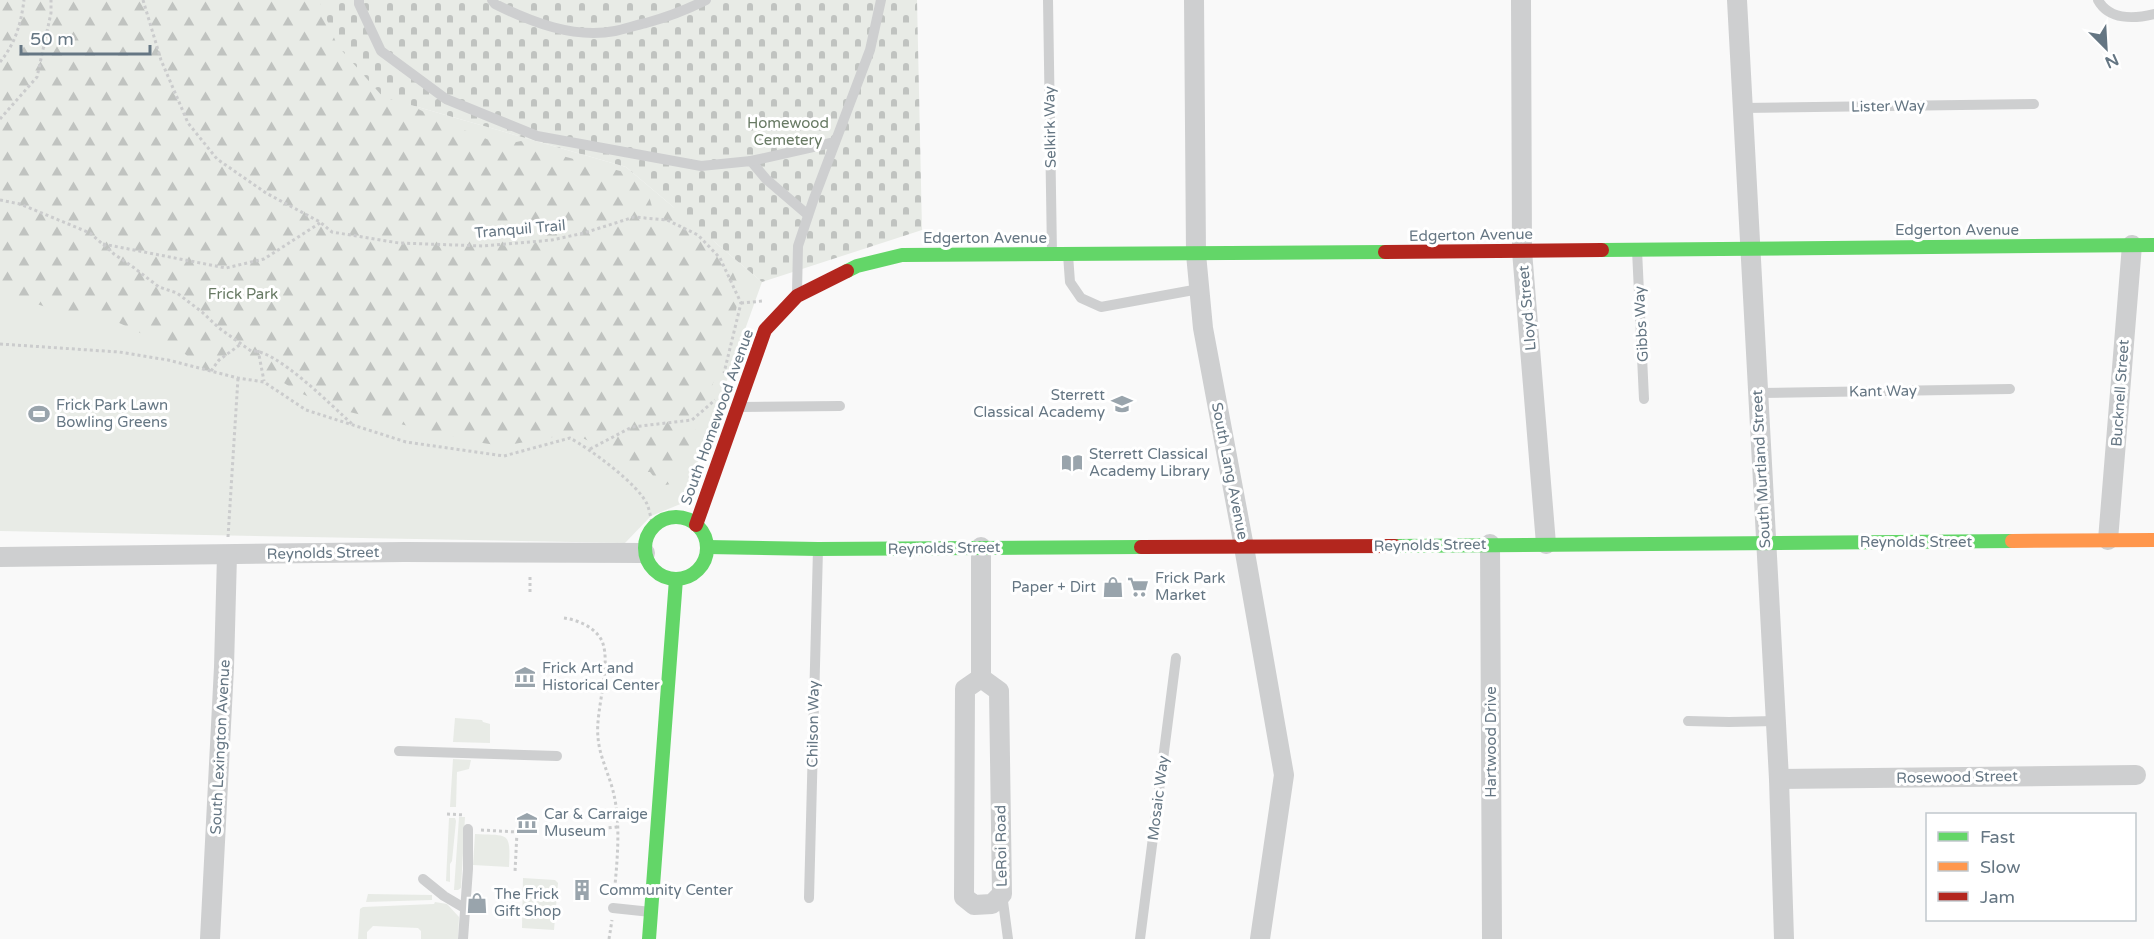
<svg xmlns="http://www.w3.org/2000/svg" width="2154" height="939" viewBox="0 0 2154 939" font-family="'Varela Round',sans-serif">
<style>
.green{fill:#e8ebe6}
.forest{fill:url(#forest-firs)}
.cemetery{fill:url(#cemetery-stones)}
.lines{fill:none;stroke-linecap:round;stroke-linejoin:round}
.path{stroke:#cbcccd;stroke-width:3;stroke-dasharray:3 3;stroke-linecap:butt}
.lane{stroke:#cecfd0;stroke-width:10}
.street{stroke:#cecfd0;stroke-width:20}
.fast{stroke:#63d668;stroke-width:14}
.slow{stroke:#ff974d;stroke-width:14}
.jam{stroke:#b3261e;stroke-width:14}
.labels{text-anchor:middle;stroke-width:6;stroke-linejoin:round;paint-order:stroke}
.street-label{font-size:15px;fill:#657683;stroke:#fff}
.park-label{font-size:15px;fill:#687a64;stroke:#fff}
.poi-label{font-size:15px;fill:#657683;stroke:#fff;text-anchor:start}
</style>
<defs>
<pattern id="forest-firs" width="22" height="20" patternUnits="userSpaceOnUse" patternTransform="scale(1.5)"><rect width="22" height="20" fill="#e8ebe6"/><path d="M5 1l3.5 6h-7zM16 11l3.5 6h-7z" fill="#c0c3c0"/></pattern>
<pattern id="cemetery-stones" width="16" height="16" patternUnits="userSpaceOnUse" patternTransform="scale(1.5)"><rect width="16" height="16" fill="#e8ebe6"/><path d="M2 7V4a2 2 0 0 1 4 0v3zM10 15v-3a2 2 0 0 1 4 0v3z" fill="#c0c3c0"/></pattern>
</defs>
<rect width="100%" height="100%" fill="#f9f9f9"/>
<g class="green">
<polygon points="0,0 383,97 626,167 762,282 683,503 651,516 625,543 0,531"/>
<polygon points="455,718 482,720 483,722 490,724 490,743 453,742"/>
<polygon points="453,759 471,760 469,769 457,772 456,807 450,807"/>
<polygon points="459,817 465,817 461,888 458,890 454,890"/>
<polygon points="449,818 455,818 456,821 452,861 450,864 450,882 446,881"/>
<path d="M475,834C508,836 511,830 509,867L473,865Z"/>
<polygon points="523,878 555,880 558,883 554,930 522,928"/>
<polygon points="368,894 432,895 432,900 366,902"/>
<polygon points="435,902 447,904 459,917 458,939 421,939 421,931 418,928 373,926 367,932 367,939 358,939 360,909 363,907 434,904"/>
</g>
<polygon class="forest" points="0,0 326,0 392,95 441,121 502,145 521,141 543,151 624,172 636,181 649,196 653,210 678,207 704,227 729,264 740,288 735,316 718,370 675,483 661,486 650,472 631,472 600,446 578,436 559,436 503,446 476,442 341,410 300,393 247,360 235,360 221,365 213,377 185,354 115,321 91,313 73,315 3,294 0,296"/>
<polygon class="cemetery" points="319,0 917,0 922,230 762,282 626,167 383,97 337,45"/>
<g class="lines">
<g class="path">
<polyline points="143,0 161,60 188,123 217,159 266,193 320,222 332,232 399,243 483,246 552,240 584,233 634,217 667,220 698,235 720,258 741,303 724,373"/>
<path d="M0,62C15,44 21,24 24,0"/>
<polyline points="0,119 37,77 51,13 51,0"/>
<path d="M0,200L20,204L90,233L114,254L133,267L159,287L177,293L202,312L219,328L251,351C275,348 333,407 352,424"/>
<polyline points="103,244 226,268 264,259 320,223"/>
<polyline points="741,303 763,301"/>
<path d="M0,344L119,352L168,360L238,378L264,382L306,410L406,442L504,456L570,438C590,449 638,484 647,504C650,511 651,520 653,527"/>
<polyline points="258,350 264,381"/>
<polyline points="211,371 219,360 241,344"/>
<polyline points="590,449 632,427 692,420 715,400"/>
<polyline points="228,537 238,378"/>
<polyline points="530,592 530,577"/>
<path d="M564,618C578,620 595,627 602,641C612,665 595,711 598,737C599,756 610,776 614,795C621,826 617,863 614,896"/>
<polyline points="447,814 465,815"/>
<polyline points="481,830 517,832 515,872"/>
<polyline points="595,835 597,829 617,827"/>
<polyline points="609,939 612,920"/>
</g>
<g class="lane">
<polyline points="359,0 359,4 381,51 446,99 537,136 701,166 751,161 766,179 808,215"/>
<path d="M492,0L495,4C531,22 574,39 615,31C625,29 636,25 646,23C668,17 686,10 706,0"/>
<polyline points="1048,0 1052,254"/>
<path d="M2098,0C2109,20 2134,19 2154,14"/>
<polyline points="1743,108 2034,104"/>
<polyline points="751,161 835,142"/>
<polyline points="1637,250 1644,399"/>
<polyline points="1068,255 1070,282 1081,298 1101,307 1199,289"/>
<polyline points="797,293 798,246 813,201 870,50 881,0"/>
<polyline points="1757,393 2010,389"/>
<polyline points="740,407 840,406"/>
<polyline points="1688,721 1729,722 1775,721"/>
<polyline points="399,751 557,756"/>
<polyline points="423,879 444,896 466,909"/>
<polyline points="1002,894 1008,939"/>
<polyline points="809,898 818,549"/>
<polyline points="613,908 651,912"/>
<polyline points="463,939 468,869 468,829"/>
<polyline points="1140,939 1176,658"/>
</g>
<g class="street">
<polyline points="1194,0 1196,254 1203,328 1244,547 1284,775 1260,939"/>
<polyline points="1521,0 1522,251 1546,544"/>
<polyline points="1737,0 1779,779 1784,939"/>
<polyline points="2108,540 2132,245"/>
<polyline points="1490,544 1492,939"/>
<polyline points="981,547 981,678 965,689 964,897 974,905 992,904 1002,894 999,691 981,678"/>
<polyline points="0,557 404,552 645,553"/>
<polyline points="1779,779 2136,775"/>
<polyline points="210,939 224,667 227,555"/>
</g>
<g class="fast">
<polyline points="1602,250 2154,245"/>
<polyline points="847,271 857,266 902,255 1385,252"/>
<circle cx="676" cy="548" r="31"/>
<polyline points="1395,546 2012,541"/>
<polyline points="707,547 818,549 1141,547"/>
<polyline points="649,939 676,579"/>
</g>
<polyline class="slow" points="2012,541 2154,540"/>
<g class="jam">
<polyline points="1385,252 1602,250"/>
<polyline points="696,525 765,330 797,296 847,271"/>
<polyline points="1141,547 1395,546"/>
</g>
</g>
<defs>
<symbol id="school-bare" viewBox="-9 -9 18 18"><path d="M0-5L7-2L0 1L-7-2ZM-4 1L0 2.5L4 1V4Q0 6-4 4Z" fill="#99a4ac" stroke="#fff" stroke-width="2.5" paint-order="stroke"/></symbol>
<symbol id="stadium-bare" viewBox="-9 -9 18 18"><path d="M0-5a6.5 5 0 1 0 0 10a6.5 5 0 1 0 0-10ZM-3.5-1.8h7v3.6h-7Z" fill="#99a4ac" stroke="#fff" stroke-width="2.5" paint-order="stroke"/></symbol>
<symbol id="library-bare" viewBox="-9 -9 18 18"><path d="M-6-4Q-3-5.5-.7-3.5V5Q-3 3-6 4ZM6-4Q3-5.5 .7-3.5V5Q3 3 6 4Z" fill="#99a4ac" stroke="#fff" stroke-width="2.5" paint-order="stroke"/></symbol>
<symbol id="shop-bare" viewBox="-9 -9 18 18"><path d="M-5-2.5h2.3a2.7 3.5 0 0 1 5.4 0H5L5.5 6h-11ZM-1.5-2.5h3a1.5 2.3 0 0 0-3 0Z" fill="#99a4ac" stroke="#fff" stroke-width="2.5" paint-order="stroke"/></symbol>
<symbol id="supermarket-bare" viewBox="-9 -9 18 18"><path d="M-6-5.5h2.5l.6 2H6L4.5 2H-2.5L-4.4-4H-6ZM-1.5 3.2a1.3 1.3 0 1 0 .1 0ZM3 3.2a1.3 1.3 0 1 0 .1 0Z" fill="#99a4ac" stroke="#fff" stroke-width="2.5" paint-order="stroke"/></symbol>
<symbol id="museum-bare" viewBox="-9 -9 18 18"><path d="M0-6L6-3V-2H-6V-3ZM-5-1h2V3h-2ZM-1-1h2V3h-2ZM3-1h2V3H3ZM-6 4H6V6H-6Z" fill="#99a4ac" stroke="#fff" stroke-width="2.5" paint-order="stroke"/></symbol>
<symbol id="building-bare" viewBox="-9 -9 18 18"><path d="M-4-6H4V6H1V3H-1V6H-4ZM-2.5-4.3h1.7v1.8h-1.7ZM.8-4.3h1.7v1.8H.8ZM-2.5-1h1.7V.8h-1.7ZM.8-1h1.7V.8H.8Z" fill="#99a4ac" stroke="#fff" stroke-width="2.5" paint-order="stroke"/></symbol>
</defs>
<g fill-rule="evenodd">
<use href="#school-bare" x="1107" y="389" width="30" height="30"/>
<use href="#stadium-bare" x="24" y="399" width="30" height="30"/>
<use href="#library-bare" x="1057" y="448" width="30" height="30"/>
<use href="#shop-bare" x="1098" y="572" width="30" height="30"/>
<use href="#supermarket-bare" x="1123" y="572" width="30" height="30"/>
<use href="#museum-bare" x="510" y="662" width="30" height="30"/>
<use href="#museum-bare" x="512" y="808" width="30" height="30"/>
<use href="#building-bare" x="567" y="875" width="30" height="30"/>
<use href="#shop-bare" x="462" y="888" width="30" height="30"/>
</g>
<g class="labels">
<g class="street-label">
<text transform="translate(1888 106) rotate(-1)" y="5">Lister Way</text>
<text transform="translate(1050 127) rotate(-91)" y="5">Selkirk Way</text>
<text transform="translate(520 229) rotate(-5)" y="5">Tranquil Trail</text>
<text x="1957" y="235">Edgerton Avenue</text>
<text transform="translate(1471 235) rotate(-1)" y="5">Edgerton Avenue</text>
<text x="985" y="243">Edgerton Avenue</text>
<text transform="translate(1527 308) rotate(-95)" y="5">Lloyd Street</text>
<text transform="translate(1641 324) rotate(-93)" y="5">Gibbs Way</text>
<text transform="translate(1883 391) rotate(-1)" y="5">Kant Way</text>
<text transform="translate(2120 393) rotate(-86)" y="5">Bucknell Street</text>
<text transform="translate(717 417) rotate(-70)" y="5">South Homewood Avenue</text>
<text transform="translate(1761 469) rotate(-93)" y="5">South Murtland Street</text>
<text transform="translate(1230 471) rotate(79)" y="5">South Lang Avenue</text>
<text x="1916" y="547">Reynolds Street</text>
<text transform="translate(1430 545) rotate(-1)" y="5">Reynolds Street</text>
<text transform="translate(944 548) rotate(-1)" y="5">Reynolds Street</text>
<text transform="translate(323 553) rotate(-1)" y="5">Reynolds Street</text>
<text transform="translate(813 724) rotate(-89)" y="5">Chilson Way</text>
<text transform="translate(1491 742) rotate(-90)" y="5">Hartwood Drive</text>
<text transform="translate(220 747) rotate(-87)" y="5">South Lexington Avenue</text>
<text transform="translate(1957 777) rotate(-1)" y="5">Rosewood Street</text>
<text transform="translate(1158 798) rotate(-83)" y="5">Mosaic Way</text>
<text transform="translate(1001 846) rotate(-91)" y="5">LeRoi Road</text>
</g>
<g class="park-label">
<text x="788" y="128">Homewood<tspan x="788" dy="17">Cemetery</tspan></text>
<text x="243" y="299">Frick Park</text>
</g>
<g class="poi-label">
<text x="1105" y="400" text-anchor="end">Sterrett<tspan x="1105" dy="17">Classical Academy</tspan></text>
<text x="56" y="410">Frick Park Lawn<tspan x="56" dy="17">Bowling Greens</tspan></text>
<text x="1089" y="459">Sterrett Classical<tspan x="1089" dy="17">Academy Library</tspan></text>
<text x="1155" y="583">Frick Park<tspan x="1155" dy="17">Market</tspan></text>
<text x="1096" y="592" text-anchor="end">Paper + Dirt</text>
<text x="542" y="673">Frick Art and<tspan x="542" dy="17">Historical Center</tspan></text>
<text x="544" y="819">Car &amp; Carraige<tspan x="544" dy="17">Museum</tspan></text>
<text x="599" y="895">Community Center</text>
<text x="494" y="899">The Frick<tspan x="494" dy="17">Gift Shop</tspan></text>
</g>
</g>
<rect x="1926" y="813" width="210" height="108" fill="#ffffff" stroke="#c1c8cd" stroke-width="1.5"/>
<rect x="1938" y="832" width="30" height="9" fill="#63d668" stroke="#c1c8cd" stroke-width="1.5"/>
<text x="1980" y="843" font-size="18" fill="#657683">Fast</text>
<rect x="1938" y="862" width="30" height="9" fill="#ff974d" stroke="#c1c8cd" stroke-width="1.5"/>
<text x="1980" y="873" font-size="18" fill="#657683">Slow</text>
<rect x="1938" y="892" width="30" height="9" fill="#b3261e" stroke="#c1c8cd" stroke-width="1.5"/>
<text x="1980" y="903" font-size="18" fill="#657683">Jam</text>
<g transform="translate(2106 48) rotate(156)" stroke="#ffffff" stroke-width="4.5" paint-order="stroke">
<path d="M0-4.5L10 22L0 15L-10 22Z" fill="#657683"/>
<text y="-9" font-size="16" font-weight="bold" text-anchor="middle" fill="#657683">N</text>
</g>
<path d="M21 45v9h129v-9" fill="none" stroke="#657683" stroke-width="3"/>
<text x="30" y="45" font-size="18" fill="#657683" stroke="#ffffff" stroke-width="4.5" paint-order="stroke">50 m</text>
</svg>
